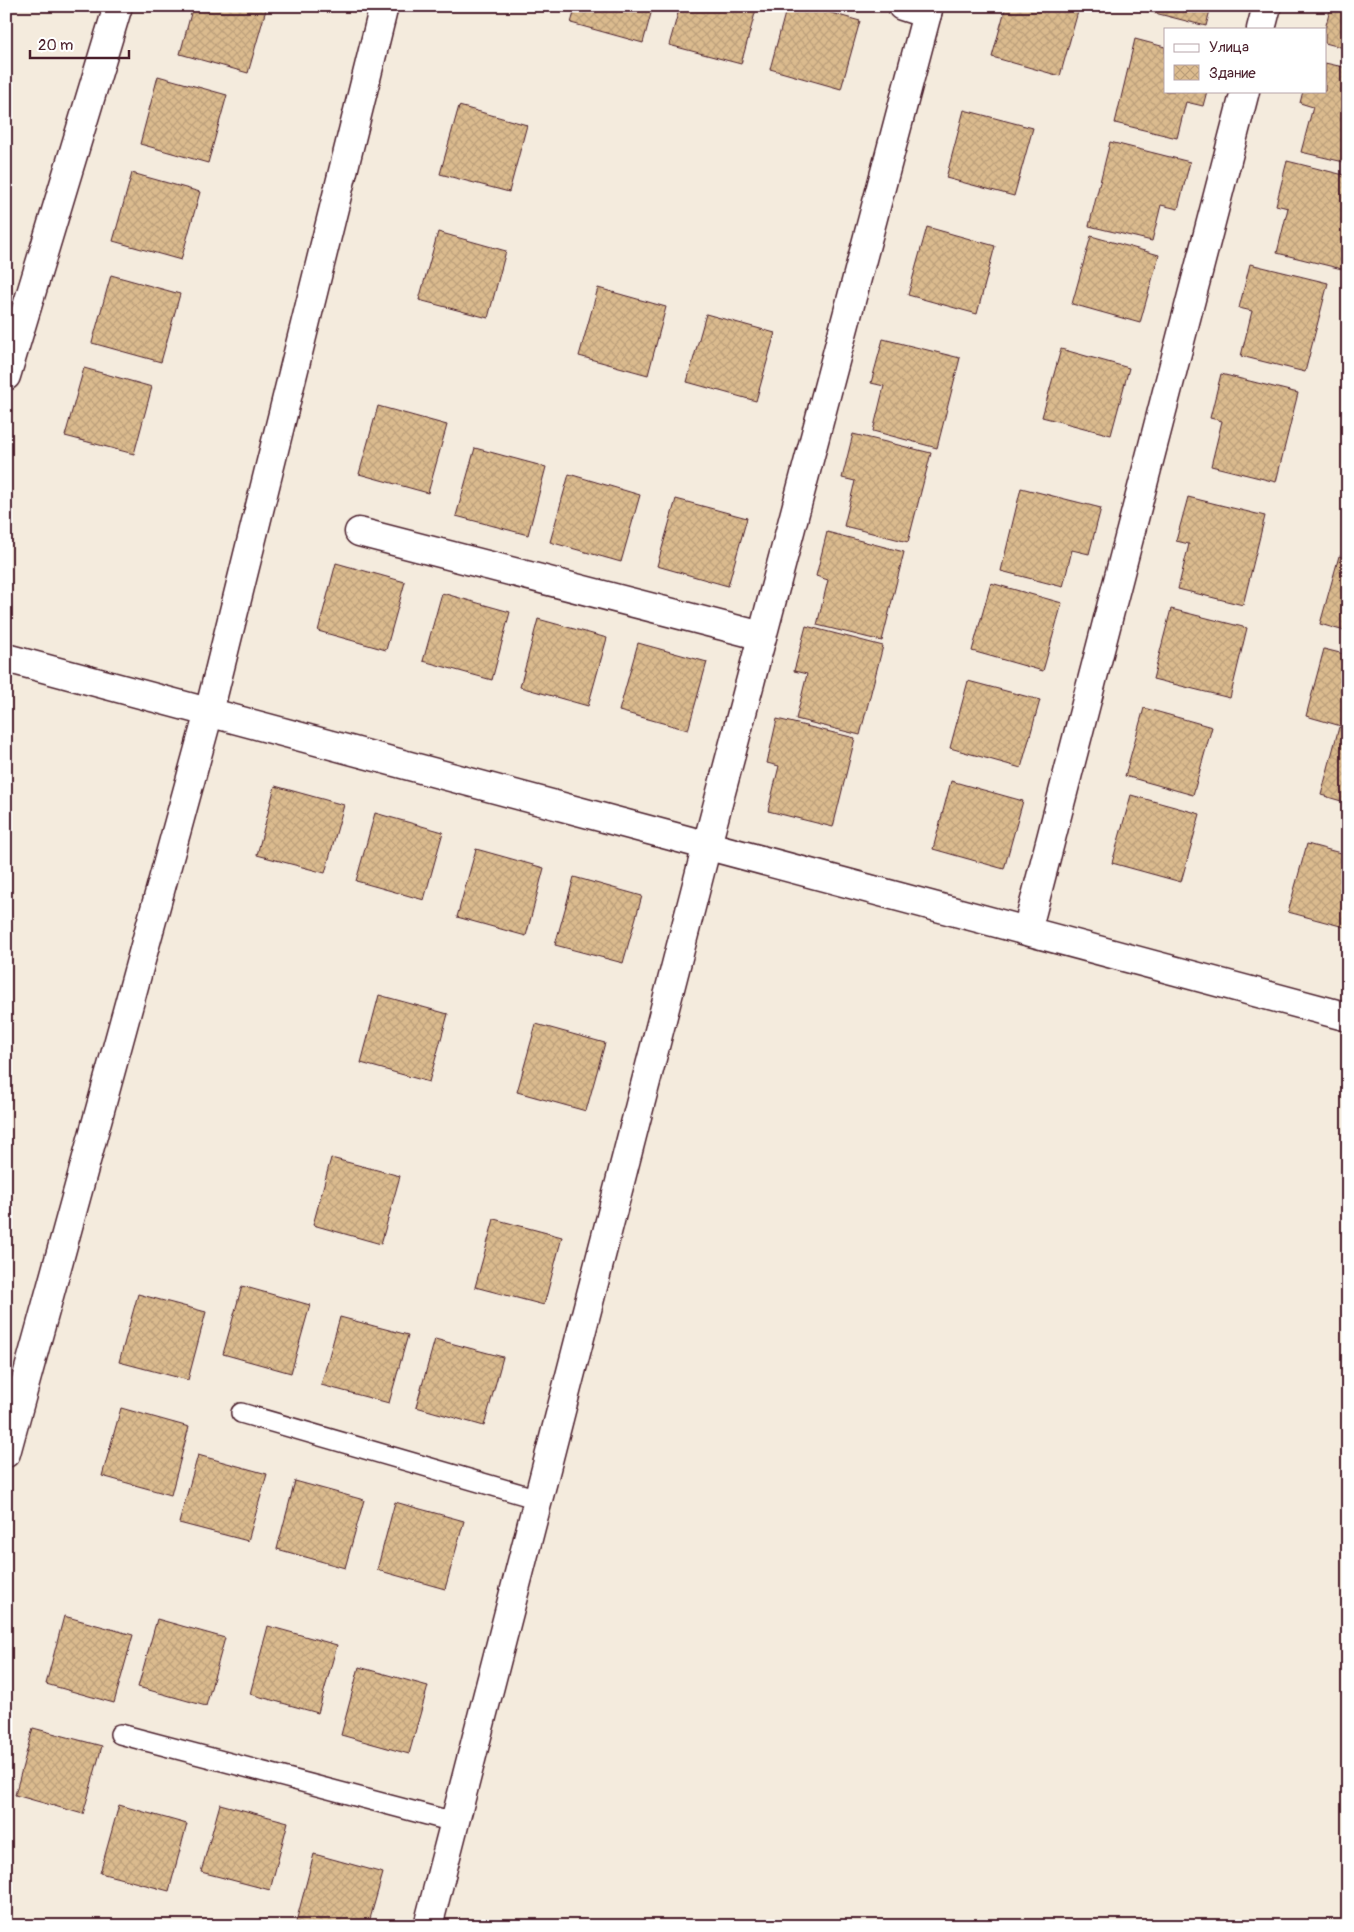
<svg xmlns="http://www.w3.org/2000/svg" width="1354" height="1932" viewBox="0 0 1354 1932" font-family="Pangolin,sans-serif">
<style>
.building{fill:url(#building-cross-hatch);stroke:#4a1f2b}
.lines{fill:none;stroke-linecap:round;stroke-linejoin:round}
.service-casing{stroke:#4a1f2b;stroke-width:22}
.minor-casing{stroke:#4a1f2b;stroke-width:31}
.service{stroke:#fff;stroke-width:19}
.minor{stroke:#fff;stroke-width:28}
</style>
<defs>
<pattern id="building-cross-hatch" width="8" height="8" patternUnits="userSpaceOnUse" patternTransform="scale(1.25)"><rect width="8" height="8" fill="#dbbb8e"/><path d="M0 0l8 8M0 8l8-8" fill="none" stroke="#bda07b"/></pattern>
</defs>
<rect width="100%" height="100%" fill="#f4ebdd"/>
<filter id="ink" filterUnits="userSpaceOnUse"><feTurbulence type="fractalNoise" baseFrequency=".02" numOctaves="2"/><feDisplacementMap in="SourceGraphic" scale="10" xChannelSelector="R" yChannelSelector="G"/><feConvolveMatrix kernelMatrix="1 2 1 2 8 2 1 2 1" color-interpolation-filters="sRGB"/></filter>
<g filter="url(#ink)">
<g class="building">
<polygon points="193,6 267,6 248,73 180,54"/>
<polygon points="576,6 653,6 643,43 571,23"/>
<polygon points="680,6 757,6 741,64 669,45"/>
<polygon points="787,6 806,6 860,21 841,89 770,69"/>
<polygon points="1006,6 1074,6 1079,8 1060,76 992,57"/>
<polygon points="1144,6 1211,6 1206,26 1143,10"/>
<polygon points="1331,6 1348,6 1348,49 1325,43 1325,29"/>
<polygon points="1135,39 1165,47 1165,91 1207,91 1203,106 1186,102 1177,138 1115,123"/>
<polygon points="1325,63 1348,68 1348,163 1301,152 1313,107 1300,103 1303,91 1325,91"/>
<polygon points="158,76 227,95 208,163 140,144"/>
<polygon points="459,106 527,125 509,192 440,174"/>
<polygon points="964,110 1033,128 1014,196 946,178"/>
<polygon points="1110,142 1190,162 1178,209 1161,205 1152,241 1089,226"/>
<polygon points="1287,161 1348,176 1348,245 1342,269 1277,253 1288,208 1276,205"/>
<polygon points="132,173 200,192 181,260 113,241"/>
<polygon points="927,227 995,246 977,314 908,295"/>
<polygon points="438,232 506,251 488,318 419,300"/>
<polygon points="1091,236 1159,255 1140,323 1072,304"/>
<polygon points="1250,264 1328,283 1305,372 1241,356 1252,311 1239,308"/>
<polygon points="111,275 180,294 161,362 92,343"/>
<polygon points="598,288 666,307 648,375 579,356"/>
<polygon points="706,314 775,333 756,401 687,382"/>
<polygon points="883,339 960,358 937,448 873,431 884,386 871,383"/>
<polygon points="1061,349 1129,368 1111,435 1042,417"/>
<polygon points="84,368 152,387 134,454 65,436"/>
<polygon points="1221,374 1298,393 1276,482 1211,466 1222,421 1210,418"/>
<polygon points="378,406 447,425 428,493 359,474"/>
<polygon points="853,434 931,453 908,542 844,526 855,481 842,478"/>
<polygon points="475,448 546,467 528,535 456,516"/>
<polygon points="569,474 640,495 621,562 550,542"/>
<polygon points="1021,488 1101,508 1089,554 1072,550 1063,587 1001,571"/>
<polygon points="1188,497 1265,516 1243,605 1178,589 1189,544 1176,541"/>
<polygon points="676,499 747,518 728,586 657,566"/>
<polygon points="827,532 904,552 882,641 817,625 828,580 816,576"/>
<polygon points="1339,556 1348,559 1348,632 1320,624"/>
<polygon points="336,563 405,582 386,650 318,631"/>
<polygon points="991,583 1062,603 1043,671 972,651"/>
<polygon points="442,593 510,612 492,680 423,661"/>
<polygon points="1171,609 1247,628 1230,698 1153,679"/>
<polygon points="538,619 607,638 588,706 520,687"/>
<polygon points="806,626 883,646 860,735 796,719 807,674 794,671"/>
<polygon points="638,643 707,662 688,730 619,711"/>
<polygon points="1324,649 1348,655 1348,728 1306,716"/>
<polygon points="968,681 1040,700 1021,768 950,748"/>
<polygon points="1144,708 1212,727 1193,795 1125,776"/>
<polygon points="777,719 855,738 833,827 768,811 779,766 767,763"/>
<polygon points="1339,727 1348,730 1348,803 1321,795"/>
<polygon points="951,781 1023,801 1004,869 933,849"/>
<polygon points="275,786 344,805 325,873 257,855"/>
<polygon points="1131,795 1200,814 1181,882 1112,863"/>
<polygon points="375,813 443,832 424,900 356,881"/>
<polygon points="1307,844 1348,855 1348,928 1288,912"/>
<polygon points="476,849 544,868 526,936 457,917"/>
<polygon points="574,877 642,896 623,963 555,945"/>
<polygon points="379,995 448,1014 429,1082 361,1063"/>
<polygon points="536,1024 605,1043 586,1111 517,1092"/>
<polygon points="331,1158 400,1176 381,1244 313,1225"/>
<polygon points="494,1219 562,1237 544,1305 475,1287"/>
<polygon points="242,1286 310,1305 291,1373 223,1354"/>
<polygon points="138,1294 206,1312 188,1380 119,1362"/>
<polygon points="340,1317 408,1335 389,1403 321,1385"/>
<polygon points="435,1339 503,1357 484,1426 416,1407"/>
<polygon points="121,1408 189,1427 171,1495 102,1476"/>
<polygon points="198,1455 267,1474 248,1541 179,1523"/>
<polygon points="295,1481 364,1500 345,1568 277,1549"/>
<polygon points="395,1502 464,1521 445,1589 377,1570"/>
<polygon points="64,1616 133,1635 114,1703 46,1684"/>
<polygon points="157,1619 225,1638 206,1706 138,1687"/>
<polygon points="268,1626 337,1645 318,1713 250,1694"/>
<polygon points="359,1667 428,1686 409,1754 341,1735"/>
<polygon points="33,1728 102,1746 83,1814 15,1795"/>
<polygon points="220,1804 288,1822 270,1890 201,1872"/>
<polygon points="119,1805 187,1824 169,1891 100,1873"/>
<polygon points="314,1854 383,1873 368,1926 308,1926 296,1922"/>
</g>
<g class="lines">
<defs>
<g id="service">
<polyline points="241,1413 538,1499"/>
<polyline points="120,1734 454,1822"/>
</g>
<g id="minor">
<polyline points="902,6 927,14"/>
<polyline points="1261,29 1267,6"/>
<polyline points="6,376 118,6"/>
<polyline points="359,532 762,636"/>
<polyline points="6,658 1348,1017"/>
<polyline points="1027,931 1245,91"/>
<polyline points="6,1453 209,712 384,6"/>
<polyline points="428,1926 707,845 929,6"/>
</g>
</defs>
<use href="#service" class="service-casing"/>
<use href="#minor" class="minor-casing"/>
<use href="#service" class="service"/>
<use href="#minor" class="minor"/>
</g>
</g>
<rect width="1354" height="1932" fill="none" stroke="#fff" stroke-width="25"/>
<rect x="12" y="12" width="1329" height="1907" fill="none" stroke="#4a1f2b" stroke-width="2" filter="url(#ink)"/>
<rect x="1164" y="28" width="162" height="65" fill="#ffffff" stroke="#b7a5aa"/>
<rect x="1174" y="44" width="25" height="8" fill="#ffffff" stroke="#b7a5aa"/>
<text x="1209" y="52" font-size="15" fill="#4a1f2b">Улица</text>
<rect x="1174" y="65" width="25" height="15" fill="url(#building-cross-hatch)" stroke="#b7a5aa"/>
<text x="1209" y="78" font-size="15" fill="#4a1f2b">Здание</text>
<path d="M30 50v8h99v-8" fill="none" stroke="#4a1f2b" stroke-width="2.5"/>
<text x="38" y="50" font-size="15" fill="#4a1f2b" stroke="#ffffff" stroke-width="4" paint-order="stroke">20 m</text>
</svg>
